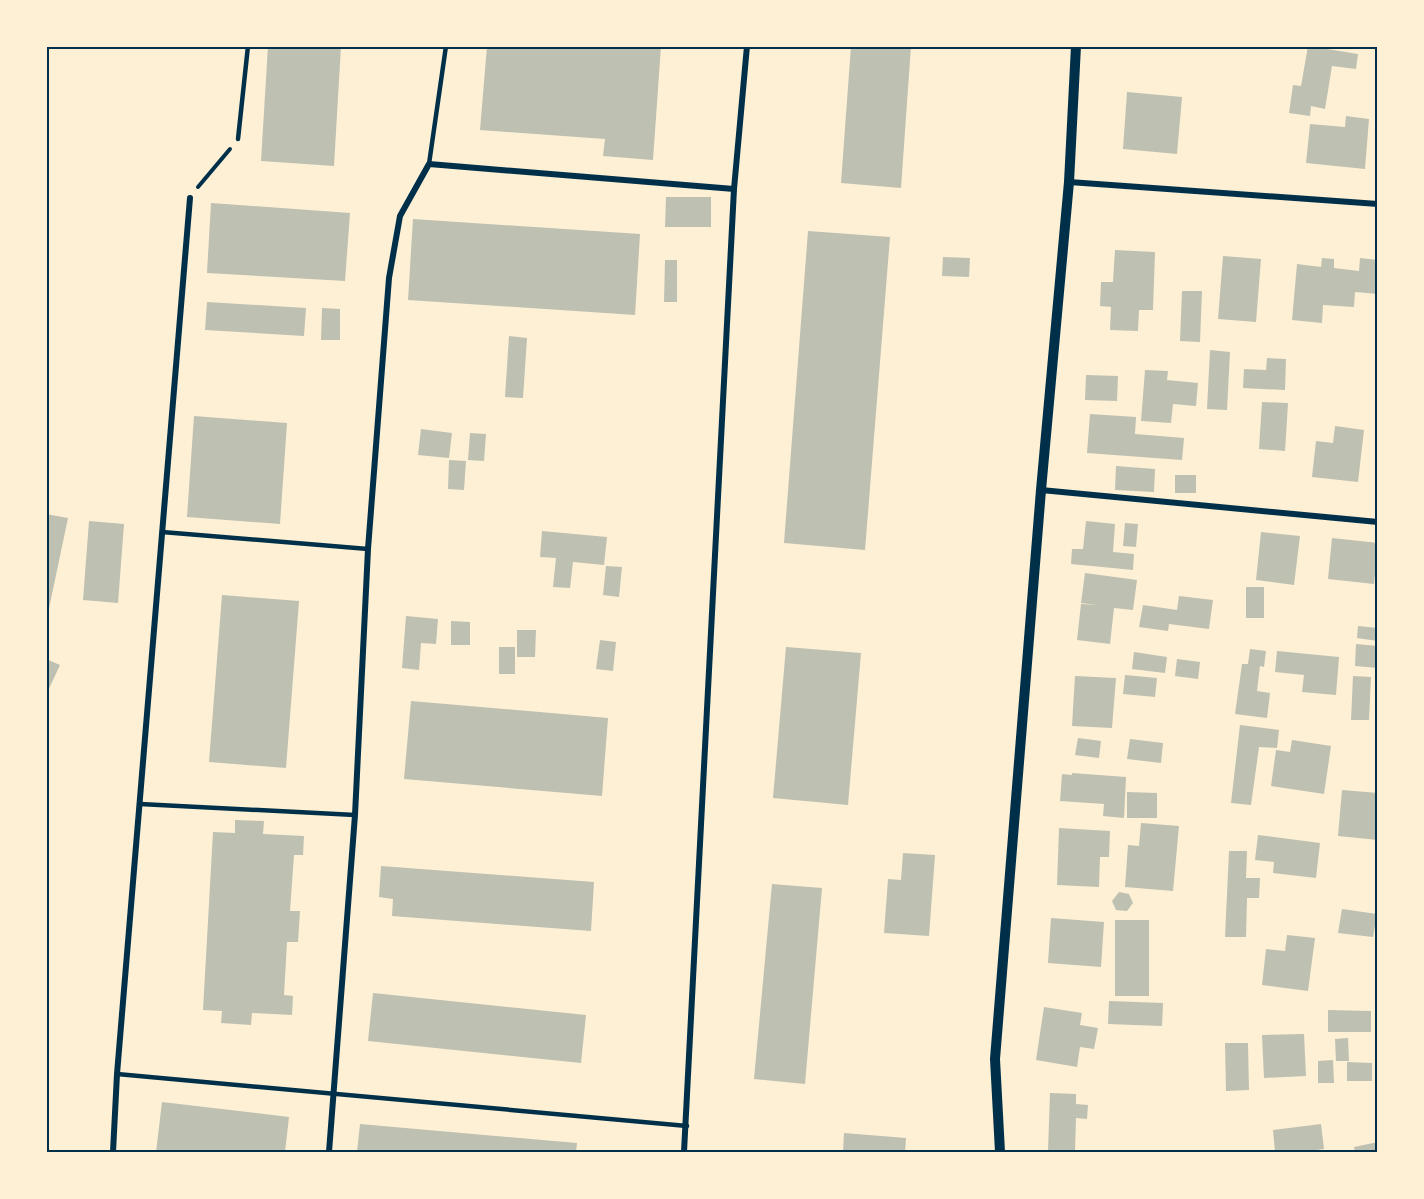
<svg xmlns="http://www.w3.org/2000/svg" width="1424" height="1199" viewBox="0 0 1424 1199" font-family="Roboto,sans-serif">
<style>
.building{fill:#bec0b2}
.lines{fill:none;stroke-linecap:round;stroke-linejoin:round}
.path{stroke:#003049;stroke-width:4}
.service{stroke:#003049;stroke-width:4.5}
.minor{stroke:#003049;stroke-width:6}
.tertiary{stroke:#003049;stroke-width:10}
.neatline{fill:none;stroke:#003049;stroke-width:2}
</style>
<rect width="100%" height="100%" fill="#fdf0d5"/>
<g class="building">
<polygon points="268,46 341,46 334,166 261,161"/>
<polygon points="487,46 661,46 653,160 603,156 605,139 480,130"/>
<polygon points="851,46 911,46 901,188 841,183"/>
<polygon points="1308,46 1358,54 1356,69 1332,66 1325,109 1311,106 1310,116 1289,113 1293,85 1301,86"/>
<polygon points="1127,92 1182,97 1177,154 1123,149"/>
<polygon points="1346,116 1369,119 1365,169 1306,163 1310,124 1345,127"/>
<polygon points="666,197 711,197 711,227 665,227"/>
<polygon points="211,203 350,213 345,281 207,273"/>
<polygon points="413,219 640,234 635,315 408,300"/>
<polygon points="808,231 890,237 865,550 784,543"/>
<polygon points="1115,250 1155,252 1153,310 1139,310 1138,331 1110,330 1111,307 1100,306 1101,282 1113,282"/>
<polygon points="1223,256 1261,259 1256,322 1218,319"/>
<polygon points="943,257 970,258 969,277 942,276"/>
<polygon points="1322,258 1334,259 1334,268 1359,271 1360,258 1378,260 1378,294 1355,292 1354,307 1323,305 1322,323 1292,320 1297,264 1321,267"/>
<polygon points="665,260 677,260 677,302 664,302"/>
<polygon points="1182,291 1202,291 1200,342 1180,341"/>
<polygon points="207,302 306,308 304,336 205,330"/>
<polygon points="322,308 340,309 340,340 321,340"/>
<polygon points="509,336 527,338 523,398 505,397"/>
<polygon points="1210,350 1230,352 1227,410 1207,409"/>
<polygon points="1267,358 1286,359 1285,390 1243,388 1244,369 1266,370"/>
<polygon points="1145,370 1168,371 1167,380 1198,383 1196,406 1173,404 1171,423 1141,421"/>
<polygon points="1086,375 1118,376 1117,401 1085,400"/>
<polygon points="1262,402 1288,403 1285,451 1259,449"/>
<polygon points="1090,414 1136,417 1135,434 1184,438 1182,460 1087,453"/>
<polygon points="194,416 287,423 280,524 187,517"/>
<polygon points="1335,426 1364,430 1358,482 1312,477 1316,441 1333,443"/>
<polygon points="421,429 452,433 449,458 418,455"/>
<polygon points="470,433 486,434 484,461 468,460"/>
<polygon points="449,460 466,461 464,490 448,489"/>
<polygon points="1116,466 1155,469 1154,492 1115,490"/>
<rect x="1175" y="475" width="21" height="18"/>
<polygon points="46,514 68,518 48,613 46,612"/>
<polygon points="89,521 124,524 118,603 83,600"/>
<polygon points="1086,521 1115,524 1113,552 1134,554 1133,570 1071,564 1072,549 1083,549"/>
<polygon points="1125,523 1138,524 1136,547 1123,546"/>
<polygon points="542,531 607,537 604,565 573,562 570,588 553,587 556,558 540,557"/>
<polygon points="1261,532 1300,536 1294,585 1256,580"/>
<polygon points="1332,538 1378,543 1374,584 1328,579"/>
<polygon points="606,566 622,567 619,597 603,595"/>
<polygon points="1085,573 1137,580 1133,610 1114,608 1110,644 1077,640 1081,604 1097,605 1081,603"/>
<rect x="1246" y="587" width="18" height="31"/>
<polygon points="222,595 299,601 286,768 209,762"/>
<polygon points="1179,596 1213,600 1209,629 1169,624 1168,631 1139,627 1143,605 1177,610"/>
<polygon points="406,616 438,619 436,644 421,643 419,670 402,668"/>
<polygon points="451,621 470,622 470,645 451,645"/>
<polygon points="1358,626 1378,628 1378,641 1357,638"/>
<polygon points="517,630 536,630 535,657 517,657"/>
<polygon points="600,640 616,642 613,671 596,669"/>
<polygon points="1356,644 1378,646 1378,668 1355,666"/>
<rect x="499" y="647" width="16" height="27"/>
<polygon points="786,647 861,653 848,805 773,798"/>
<polygon points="1250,649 1266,651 1264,667 1260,666 1257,691 1270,693 1267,718 1235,714 1242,664 1248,664"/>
<polygon points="1277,651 1339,657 1336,695 1302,692 1304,675 1275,672"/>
<polygon points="1134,652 1167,657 1165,673 1132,669"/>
<polygon points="46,659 60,665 46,695"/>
<polygon points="1177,659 1200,662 1198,679 1175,676"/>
<polygon points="1125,675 1157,678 1155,697 1123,694"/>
<polygon points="1075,676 1116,678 1112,728 1072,726"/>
<polygon points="1353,676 1371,677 1369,720 1351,720"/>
<polygon points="411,701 608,718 602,796 404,779"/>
<polygon points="1240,725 1279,730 1277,748 1259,747 1251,805 1231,803"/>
<polygon points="1078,738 1101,741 1099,758 1075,755"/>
<polygon points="1130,739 1163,743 1161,763 1127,759"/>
<polygon points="1292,740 1331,746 1324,794 1271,786 1276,750 1290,752"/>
<polygon points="1072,773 1126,777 1124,818 1103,816 1104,804 1060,801 1062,774 1072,775"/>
<polygon points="1342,790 1378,793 1378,840 1338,836"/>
<polygon points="1127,792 1157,793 1157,818 1127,818"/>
<polygon points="235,820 264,821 263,834 304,836 303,855 294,855 290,911 300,911 298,942 287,942 284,995 293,996 292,1015 252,1013 251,1025 221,1023 222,1011 203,1010 213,832 235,833"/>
<polygon points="1141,823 1179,826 1173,891 1125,887 1128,845 1139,846"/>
<polygon points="1059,828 1110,831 1109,857 1100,857 1099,887 1057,885"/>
<polygon points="1258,835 1320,843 1316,878 1273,873 1274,862 1255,860"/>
<polygon points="1229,851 1247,851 1246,878 1260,878 1259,898 1247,898 1246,937 1225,937"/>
<polygon points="903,853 935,855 929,936 884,933 888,879 901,880"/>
<polygon points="381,866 594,882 591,931 392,916 393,899 379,897"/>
<polygon points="772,884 822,888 805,1084 754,1079"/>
<polygon points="1119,892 1129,894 1133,903 1127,911 1116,910 1112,901"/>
<polygon points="1342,909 1377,914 1373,937 1338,933"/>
<polygon points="1051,918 1104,922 1101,967 1048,963"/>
<rect x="1115" y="920" width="34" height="76"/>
<polygon points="1287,935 1315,938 1308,991 1262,985 1266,949 1285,951"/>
<polygon points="373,993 586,1015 581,1063 368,1041"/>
<polygon points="1109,1001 1163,1003 1162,1026 1108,1024"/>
<polygon points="1044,1007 1082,1013 1080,1025 1098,1028 1094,1049 1080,1047 1077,1067 1036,1060"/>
<polygon points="1328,1010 1371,1011 1371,1032 1328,1032"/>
<polygon points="1304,1034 1306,1076 1264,1078 1262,1035"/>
<polygon points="1348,1038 1349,1061 1336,1061 1335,1039"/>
<polygon points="1225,1043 1248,1043 1249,1090 1226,1091"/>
<polygon points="1333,1060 1334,1083 1318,1083 1318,1061"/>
<polygon points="1347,1062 1372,1063 1372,1081 1347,1081"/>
<polygon points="1050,1093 1076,1094 1076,1104 1088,1105 1087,1119 1076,1118 1075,1152 1048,1151"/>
<polygon points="162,1102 289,1117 285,1152 156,1152"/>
<polygon points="360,1124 577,1143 576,1152 357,1152"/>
<polygon points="1321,1124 1324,1149 1316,1150 1316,1152 1275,1152 1273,1130"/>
<polygon points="844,1133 906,1138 905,1152 843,1152"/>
<polygon points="1378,1142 1378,1152 1355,1152 1354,1147"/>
</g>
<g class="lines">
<polyline class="path" points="198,187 230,149"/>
<g class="service">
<polyline points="238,139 248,46"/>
<polyline points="429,164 446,46"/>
<polyline points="162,532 368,549"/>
<polyline points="140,804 355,815"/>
<polyline points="117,1074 687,1126"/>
</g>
<g class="minor">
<polyline points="1069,182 1378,204"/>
<polyline points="1041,490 1378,522"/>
<polyline points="113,1152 117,1074 190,198"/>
<polyline points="329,1152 355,815 368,549 389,278 400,216 429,164 734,189"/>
<polyline points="684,1152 734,189 747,46"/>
</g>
<polyline class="tertiary" points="1000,1152 995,1059 1041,490 1069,182 1076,46"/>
</g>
<rect width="1424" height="1199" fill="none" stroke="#fdf0d5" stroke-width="96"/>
<rect x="48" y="48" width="1328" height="1103" class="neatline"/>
</svg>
